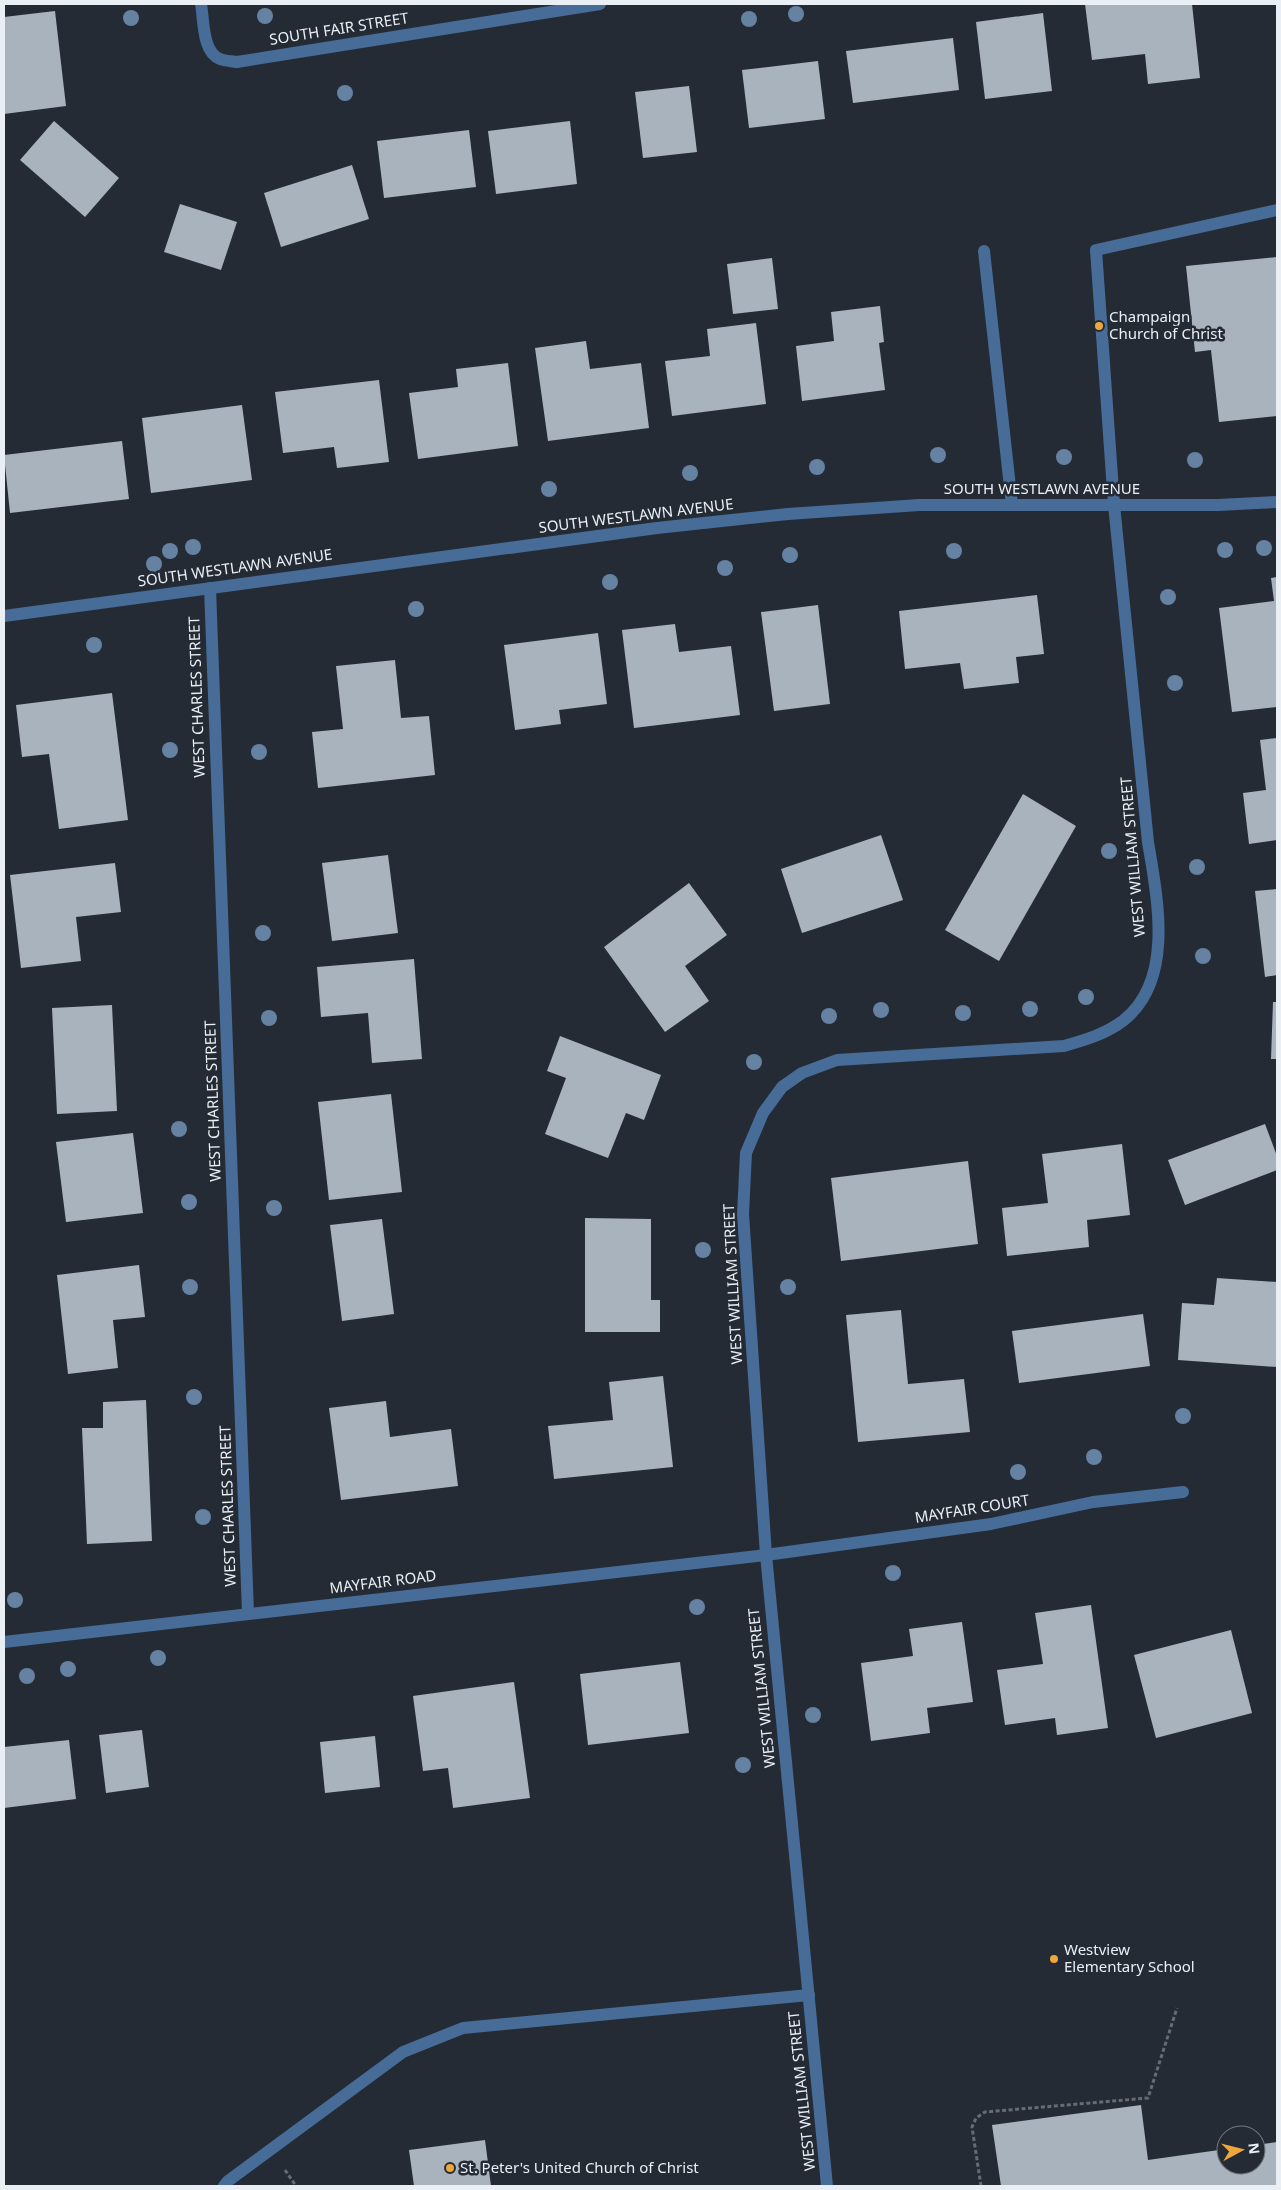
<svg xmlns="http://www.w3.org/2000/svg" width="1281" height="2190" viewBox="0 0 1281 2190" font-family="'Noto Sans',sans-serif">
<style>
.building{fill:#a9b3be}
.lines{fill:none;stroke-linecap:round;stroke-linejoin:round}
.path{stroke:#666c74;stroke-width:3;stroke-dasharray:4 2.5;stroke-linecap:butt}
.service{stroke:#476c97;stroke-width:12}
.minor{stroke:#476c97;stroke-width:12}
.tree{fill:#6682a3}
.poi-dot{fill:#eea73d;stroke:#242b34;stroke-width:2}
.labels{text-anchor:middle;stroke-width:5;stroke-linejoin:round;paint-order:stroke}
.street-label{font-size:15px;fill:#eaeff5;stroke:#242b34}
.poi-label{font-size:15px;fill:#eaeff5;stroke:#242b34;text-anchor:start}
</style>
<rect width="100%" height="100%" fill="#242b34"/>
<g class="building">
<polygon points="1085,4 1192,4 1200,78 1148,84 1145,54 1092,60"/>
<polygon points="55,11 66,106 4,114 4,17"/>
<polygon points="1043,13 1052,91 985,99 976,22"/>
<polygon points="953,38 959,90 853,103 846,51"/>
<polygon points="818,61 825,119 749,128 742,70"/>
<polygon points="689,86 697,152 643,158 635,92"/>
<polygon points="54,121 119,178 85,217 20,160"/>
<polygon points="570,121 577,184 496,194 488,131"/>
<polygon points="469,130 476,187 384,198 377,141"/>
<polygon points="352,165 369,219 281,247 264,193"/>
<polygon points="180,204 237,222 221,270 164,252"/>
<polygon points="1277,257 1277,416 1219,422 1211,350 1195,352 1186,266"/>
<polygon points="772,258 778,309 733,314 727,264"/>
<polygon points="880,306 884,342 879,343 885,390 802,401 796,346 834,341 831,312"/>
<polygon points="756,323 766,404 672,416 665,361 710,356 707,329"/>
<polygon points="586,341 590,369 641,363 649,428 548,441 535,348"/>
<polygon points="508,363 518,446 418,459 409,393 458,387 456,369"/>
<polygon points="379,380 389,462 337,468 334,447 283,453 275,392"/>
<polygon points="242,405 252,480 151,493 142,418"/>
<polygon points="122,441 129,499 10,513 4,455"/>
<polygon points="1277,577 1277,707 1232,712 1219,608 1274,601 1271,578"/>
<polygon points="1037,595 1044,654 1016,657 1019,683 964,689 960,663 905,669 899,611"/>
<polygon points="818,605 830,704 774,711 761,612"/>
<polygon points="675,624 679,652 731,646 740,715 634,728 622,630"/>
<polygon points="598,633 607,704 559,710 561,724 515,730 504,645"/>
<polygon points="395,660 401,718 429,716 435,775 318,788 312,732 343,729 336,666"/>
<polygon points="112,693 128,820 59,829 49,754 22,757 16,705"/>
<polygon points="1277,738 1277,840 1249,844 1243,793 1266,790 1260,740"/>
<polygon points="1023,794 1076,826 999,961 945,930"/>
<polygon points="881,835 903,900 802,933 781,869"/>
<polygon points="388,855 398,933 332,941 322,863"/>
<polygon points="115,863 121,912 76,917 81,961 21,968 10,875"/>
<polygon points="689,883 727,935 685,966 709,1001 665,1032 604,947"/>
<polygon points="1277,889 1277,975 1265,977 1255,891"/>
<polygon points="414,959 422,1059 372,1063 368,1013 321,1017 317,967"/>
<polygon points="1273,1002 1277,1002 1277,1059 1271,1059"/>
<polygon points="112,1005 117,1111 57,1114 52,1008"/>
<polygon points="560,1036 661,1075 644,1120 626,1113 608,1158 545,1134 566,1078 547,1071"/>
<polygon points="391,1094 402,1192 329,1200 318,1102"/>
<polygon points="1265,1124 1277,1156 1277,1170 1185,1205 1168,1160"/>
<polygon points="133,1133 143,1213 66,1222 56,1142"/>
<polygon points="1122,1144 1130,1215 1087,1220 1089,1247 1007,1256 1002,1208 1048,1203 1042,1154"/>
<polygon points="968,1161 978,1244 841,1261 831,1178"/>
<polygon points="585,1218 651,1219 651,1300 660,1300 660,1332 585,1332"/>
<polygon points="382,1219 394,1314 342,1321 330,1225"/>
<polygon points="139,1265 145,1317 113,1320 118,1368 68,1374 57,1275"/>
<polygon points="1217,1278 1277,1282 1277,1367 1178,1360 1182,1303 1214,1305"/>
<polygon points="901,1310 908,1384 964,1379 970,1432 858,1442 846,1315"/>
<polygon points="1143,1314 1150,1366 1019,1383 1012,1331"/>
<polygon points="663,1376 673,1467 554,1479 548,1426 613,1420 609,1382"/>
<polygon points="146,1400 152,1541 87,1544 82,1428 103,1428 103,1402"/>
<polygon points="386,1401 390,1437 451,1429 458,1486 341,1500 329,1408"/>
<polygon points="1091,1605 1108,1728 1057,1735 1055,1718 1005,1725 997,1670 1043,1664 1035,1613"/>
<polygon points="962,1622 973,1702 927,1708 930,1733 871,1741 861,1663 913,1656 909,1629"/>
<polygon points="1231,1630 1252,1713 1156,1738 1134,1655"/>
<polygon points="680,1662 689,1733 588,1745 580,1674"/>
<polygon points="514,1682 530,1798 453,1808 448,1768 423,1771 413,1696"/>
<polygon points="142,1730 149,1787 106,1793 99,1735"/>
<polygon points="375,1736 380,1787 325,1793 320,1742"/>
<polygon points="69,1740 76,1799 4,1808 4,1747"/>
<polygon points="1141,2105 1148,2160 1226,2149 1226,2165 1256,2165 1256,2145 1277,2142 1277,2186 1001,2186 992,2125"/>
<polygon points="485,2140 491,2186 414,2186 409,2150"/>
</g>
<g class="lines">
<g class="path">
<polyline points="285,2170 296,2186"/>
<polyline points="981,2186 972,2127 976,2118 985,2112 1148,2098 1177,2008"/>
</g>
<g class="service">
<polyline points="984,251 1012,505"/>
<polyline points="1114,505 1096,250 1277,210"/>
<polyline points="224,2186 228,2181 403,2052 463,2028 809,1995"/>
</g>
<g class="minor">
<path d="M201,4C204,20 202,52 220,59C225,61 232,61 237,62L600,4"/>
<polyline points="210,588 248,1613"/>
<polyline points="4,616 657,528 788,514 919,505 1218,505 1277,502"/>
<polyline points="4,1642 766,1555 991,1524 1093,1502 1183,1492"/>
<path d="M827,2186L766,1555L743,1214L746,1153L763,1113L782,1087L802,1073L837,1060L1064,1046C1085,1040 1106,1034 1124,1020C1175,979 1157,897 1148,842L1114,505"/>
</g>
</g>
<g class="tree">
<circle cx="796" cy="14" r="8"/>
<circle cx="265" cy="16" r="8"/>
<circle cx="131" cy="18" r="8"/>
<circle cx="749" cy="19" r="8"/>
<circle cx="345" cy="93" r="8"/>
<circle cx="938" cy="455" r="8"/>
<circle cx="1064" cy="457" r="8"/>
<circle cx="1195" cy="460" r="8"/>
<circle cx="817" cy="467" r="8"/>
<circle cx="690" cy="473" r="8"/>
<circle cx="549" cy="489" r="8"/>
<circle cx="193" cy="547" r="8"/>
<circle cx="1264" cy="548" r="8"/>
<circle cx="1225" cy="550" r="8"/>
<circle cx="170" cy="551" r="8"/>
<circle cx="954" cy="551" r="8"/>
<circle cx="790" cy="555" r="8"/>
<circle cx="154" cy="564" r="8"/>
<circle cx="725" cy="568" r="8"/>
<circle cx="610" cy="582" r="8"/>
<circle cx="1168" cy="597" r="8"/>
<circle cx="416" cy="609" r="8"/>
<circle cx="94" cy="645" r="8"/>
<circle cx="1175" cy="683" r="8"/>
<circle cx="170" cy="750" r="8"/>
<circle cx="259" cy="752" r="8"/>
<circle cx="1109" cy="851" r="8"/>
<circle cx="1197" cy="867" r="8"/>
<circle cx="263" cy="933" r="8"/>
<circle cx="1203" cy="956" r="8"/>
<circle cx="1086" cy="997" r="8"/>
<circle cx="1030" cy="1009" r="8"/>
<circle cx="881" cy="1010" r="8"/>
<circle cx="963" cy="1013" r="8"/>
<circle cx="829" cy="1016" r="8"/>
<circle cx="269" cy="1018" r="8"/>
<circle cx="754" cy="1062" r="8"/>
<circle cx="179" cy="1129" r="8"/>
<circle cx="189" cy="1202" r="8"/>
<circle cx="274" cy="1208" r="8"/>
<circle cx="703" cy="1250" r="8"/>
<circle cx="190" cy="1287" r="8"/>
<circle cx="788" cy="1287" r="8"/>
<circle cx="194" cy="1397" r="8"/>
<circle cx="1183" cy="1416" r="8"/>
<circle cx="1094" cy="1457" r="8"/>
<circle cx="1018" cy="1472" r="8"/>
<circle cx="203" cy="1517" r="8"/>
<circle cx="893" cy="1573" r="8"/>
<circle cx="15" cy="1600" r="8"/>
<circle cx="697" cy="1607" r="8"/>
<circle cx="158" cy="1658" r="8"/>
<circle cx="68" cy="1669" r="8"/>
<circle cx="27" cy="1676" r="8"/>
<circle cx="813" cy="1715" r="8"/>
<circle cx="743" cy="1765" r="8"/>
</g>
<g class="poi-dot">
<circle cx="1099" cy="326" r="5"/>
<circle cx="1054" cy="1959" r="5"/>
<circle cx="450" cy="2168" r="5"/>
</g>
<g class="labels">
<g class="street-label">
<text transform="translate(339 29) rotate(-9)" y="5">SOUTH FAIR STREET</text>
<text x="1042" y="494">SOUTH WESTLAWN AVENUE</text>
<text transform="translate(636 516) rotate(-7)" y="5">SOUTH WESTLAWN AVENUE</text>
<text transform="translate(235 568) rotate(-8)" y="5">SOUTH WESTLAWN AVENUE</text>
<text transform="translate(197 697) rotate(-92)" y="5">WEST CHARLES STREET</text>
<text transform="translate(1133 857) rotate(-95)" y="5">WEST WILLIAM STREET</text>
<text transform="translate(213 1101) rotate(-92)" y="5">WEST CHARLES STREET</text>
<text transform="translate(733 1284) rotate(-93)" y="5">WEST WILLIAM STREET</text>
<text transform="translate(228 1506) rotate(-92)" y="5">WEST CHARLES STREET</text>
<text transform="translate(972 1509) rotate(-9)" y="5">MAYFAIR COURT</text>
<text transform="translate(383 1582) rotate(-7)" y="5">MAYFAIR ROAD</text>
<text transform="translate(762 1688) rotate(-96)" y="5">WEST WILLIAM STREET</text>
<text transform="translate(802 2091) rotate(-96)" y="5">WEST WILLIAM STREET</text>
</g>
<g class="poi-label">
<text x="1109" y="322">Champaign<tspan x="1109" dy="17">Church of Christ</tspan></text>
<text x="1064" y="1955">Westview<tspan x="1064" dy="17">Elementary School</tspan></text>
<text x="460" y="2173">St. Peter's United Church of Christ</text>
</g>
</g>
<rect width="1281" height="2190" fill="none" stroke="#eaeff5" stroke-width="10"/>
<g transform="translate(1241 2150) rotate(83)"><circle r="24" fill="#242b34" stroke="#737981"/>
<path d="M0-4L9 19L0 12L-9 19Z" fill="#eea73d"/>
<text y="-8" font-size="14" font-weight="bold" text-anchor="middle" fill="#eaeff5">N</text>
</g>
</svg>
